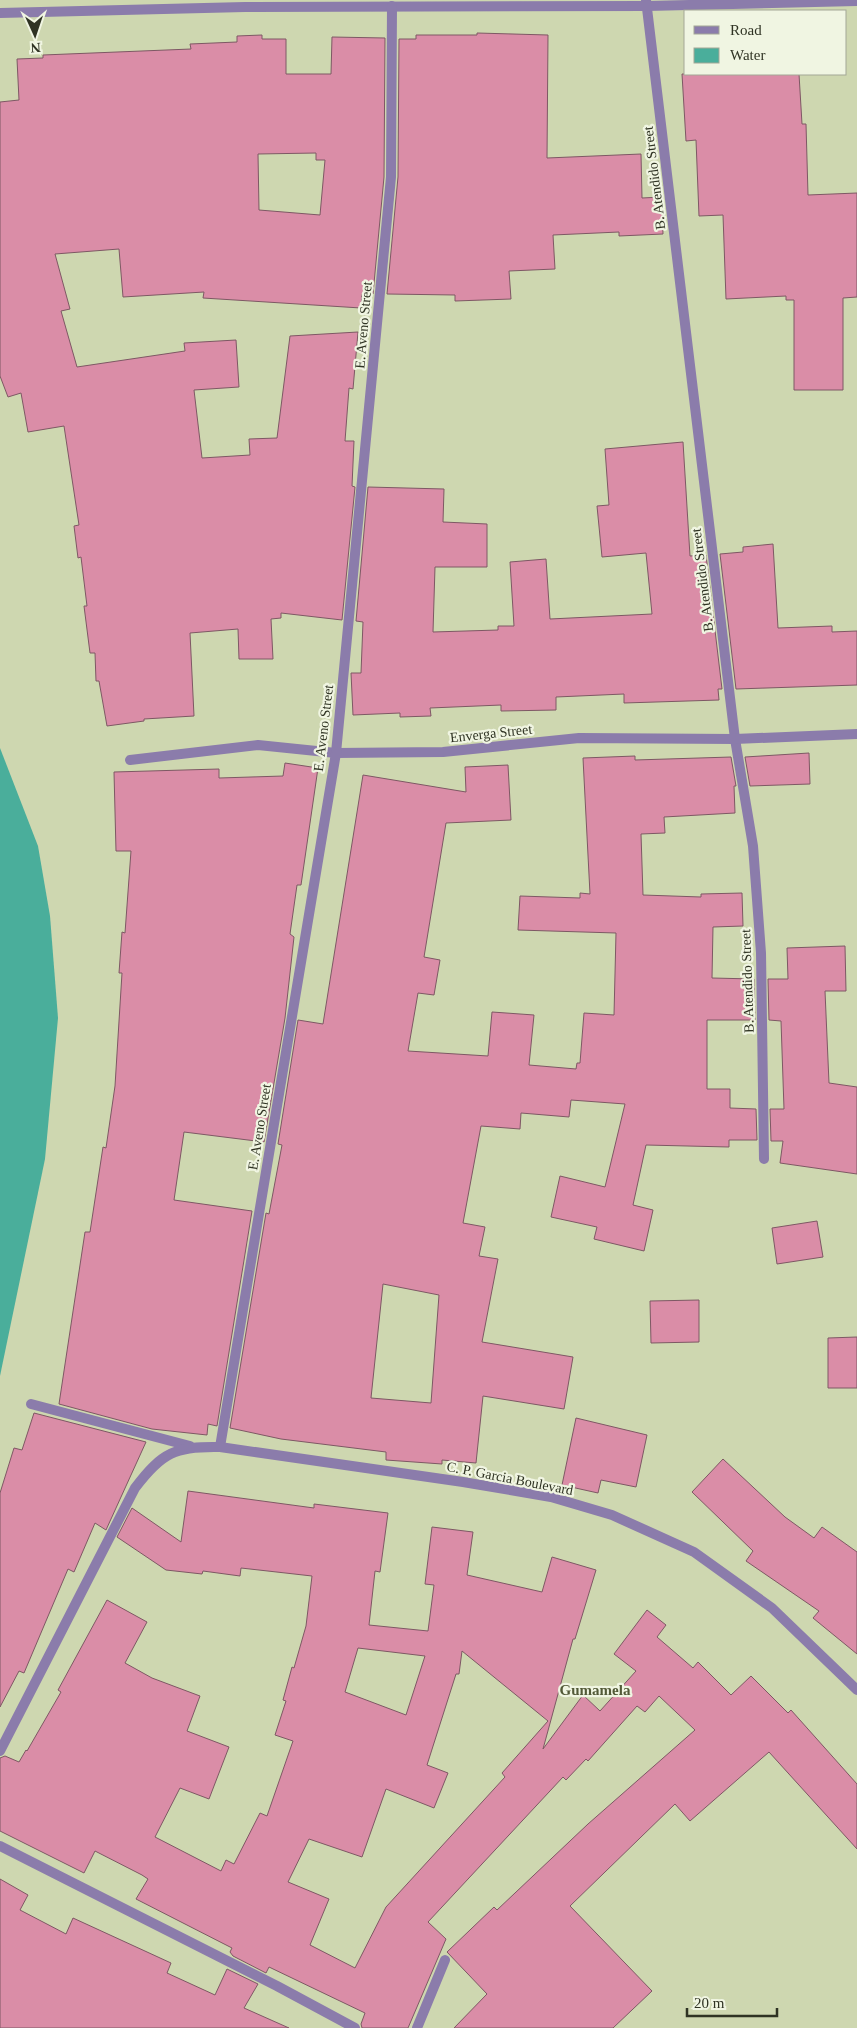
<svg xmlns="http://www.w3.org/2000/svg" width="857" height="2028" viewBox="0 0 857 2028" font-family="'Times New Roman',serif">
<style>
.water{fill:#4aae9b}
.building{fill:#da8da7;stroke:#7e5864;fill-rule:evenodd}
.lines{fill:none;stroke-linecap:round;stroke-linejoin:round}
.service{stroke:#8b7cab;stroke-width:10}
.minor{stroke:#8b7cab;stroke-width:10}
.tertiary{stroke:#8b7cab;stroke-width:10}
.labels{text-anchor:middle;stroke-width:4.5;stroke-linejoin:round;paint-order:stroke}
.street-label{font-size:14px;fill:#2f3323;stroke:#f0f5e2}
.neighbourhood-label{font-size:15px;font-weight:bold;fill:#525937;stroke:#f0f5e2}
</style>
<rect width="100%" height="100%" fill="#ced7b0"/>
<polygon class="water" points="0,748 38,846 50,916 58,1018 45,1159 0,1376"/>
<g class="building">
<polygon points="477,33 548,35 547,158 641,154 642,198 662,197 663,234 619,236 619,232 553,235 555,269 509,271 511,299 455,301 455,295 387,294 398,177 399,39 416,39 416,35 477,35"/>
<path d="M262,35V39H286V74H331L332,37L385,38L384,177L373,294H362L361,308L203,298L204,292L123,297L119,249L55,254L70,309L61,311L77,367L185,351L184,343L236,340L239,387L194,390L202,458L250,455L249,439L277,438L290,336L358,332L353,389L349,388L345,441H354L352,486L355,487L342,620L281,613V618L271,619L273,659H239L238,629L190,633L194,716L144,719V721L107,726L99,681H96L95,653H90L84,606H87L81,557L78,558L74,526L79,525L64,426L28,432L21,393L8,397L0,376V102L19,100L17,59L43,58V55L191,49L190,44L237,42V36ZM316,153V160H325L320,215L259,210L258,154Z"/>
<polygon points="682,74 799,74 802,124 806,124 808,195 857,193 857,297 843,298 843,390 794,390 794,300 786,300 786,296 726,299 723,215 699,216 696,140 686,141"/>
<polygon points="683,442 690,556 706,555 722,689 718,689 719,700 624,703 624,694 556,697 556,710 501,711 501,705 430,708 431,716 400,717 400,713 353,715 351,673 361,673 363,622 356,621 368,487 444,489 443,522 487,524 487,567 435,567 433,632 498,630 498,626 514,626 510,562 546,559 550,619 652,614 646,553 602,557 597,506 609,505 605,449"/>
<polygon points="773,544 778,628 832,626 832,632 857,631 857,685 736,689 720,554 743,552 743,547"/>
<polygon points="809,753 810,784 750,786 745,757"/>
<path d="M635,756V760L731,757L736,786H734L735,813L664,817L665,833L641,834L643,895L701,897V894L742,893L743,926L713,927L712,978L754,979L755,1020H707V1089H730V1108L756,1109L757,1140H729V1147L646,1145L633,1205L653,1210L644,1251L594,1239L597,1227L551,1217L560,1176L605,1187L625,1104L571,1100L569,1117L521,1113L520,1129L481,1126L463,1223L485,1227L479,1256L498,1259L482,1342L573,1357L564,1409L483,1396L476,1463L442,1460V1464L386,1460V1452L281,1439L230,1428L266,1213L269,1214L282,1145L278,1144L298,1020L323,1024L363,775L466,792L465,767L508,765L511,820L446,823L424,957L440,960L434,995L418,993L408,1051L488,1056L492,1012L534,1015L529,1065L576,1069L577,1063H580L584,1013L614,1015L616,933L518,930L520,896L580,898V893L590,894L583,758ZM383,1284L439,1295L431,1403L371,1398Z"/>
<polygon points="285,763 318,768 301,885 297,885 290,934 294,937 285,1018 264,1142 184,1132 174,1200 252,1211 217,1426 208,1424 207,1435 152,1429 59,1404 85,1232 90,1232 103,1147 106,1148 115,1086 122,973 119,973 122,932 125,933 131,851 116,851 114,772 219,769 219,778 283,776"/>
<polygon points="845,946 846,991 825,991 829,1083 857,1087 857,1174 780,1163 783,1141 771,1141 770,1109 784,1109 781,1021 769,1020 768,979 788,979 787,948"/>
<polygon points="817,1221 823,1257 777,1264 772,1228"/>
<polygon points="699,1300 699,1342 651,1343 650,1301"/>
<polygon points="857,1337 857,1388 828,1388 828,1338"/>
<polygon points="34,1413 146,1442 106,1530 95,1523 74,1572 68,1569 24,1673 19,1671 0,1707 0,1493 14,1448 22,1450"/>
<polygon points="576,1418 647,1435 636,1487 601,1480 598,1493 562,1485"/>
<polygon points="723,1459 785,1517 814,1538 822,1527 857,1552 857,1654 813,1618 819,1611 746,1561 753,1551 692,1492"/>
<path d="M188,1491L314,1508V1504L388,1513L380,1572L375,1571L369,1625L428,1631L434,1585L425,1584L432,1527L473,1532L467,1575L542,1592L552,1557L596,1570L575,1639H573L543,1749L583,1695L600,1711L636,1671L614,1654L647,1610L666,1625L657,1637L693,1668L698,1662L731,1695L751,1676L788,1713L791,1710L857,1784V1849L769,1752L690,1821L675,1804L570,1906L652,1991L613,2028H454L487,1994L447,1952L494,1907L497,1910L588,1824L695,1730L659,1696L645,1712L637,1706L588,1761L586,1759L566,1780L563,1777L428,1922L446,1939L408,2028H362L361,2024L365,2013L269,1967L266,1973L233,1956L230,1952L232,1948L136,1899L148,1879L142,1875L95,1851L84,1873L0,1831V1758L5,1756L19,1762L26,1750L27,1751L61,1692L58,1690L107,1600L147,1622L125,1663L152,1678L200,1696L187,1731L229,1747L209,1799L180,1788L155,1837L221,1871L226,1860L234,1864L260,1813L267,1816L293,1741L275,1735L286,1701L283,1700L292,1667L294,1668L306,1626L312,1576L241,1568L240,1576L203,1571L202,1574L166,1570L117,1537L132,1508L181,1542ZM358,1648L425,1656L406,1715L345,1692ZM462,1651L548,1721L502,1773L505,1777L386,1907L355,1968L310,1945L329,1899L288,1882L309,1839L362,1857L386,1789L434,1808L448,1773L427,1765L456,1674H459Z"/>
<polygon points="0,1879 28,1895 20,1910 66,1934 73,1918 171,1963 167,1973 215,1995 227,1969 258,1984 244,2008 289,2028 0,2028"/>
</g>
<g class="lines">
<polyline class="service" points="417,2028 445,1960"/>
<g class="minor">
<polyline points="646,0 735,739 753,846 761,953 764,1159"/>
<polyline points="0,13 245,7 647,6 857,1"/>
<polyline points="130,760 258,745 336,753 443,752 579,738 735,739 857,734"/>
<polyline points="31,1404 190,1446"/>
<polyline points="220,1447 336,753 391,177 392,6"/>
<polyline points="0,1846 277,1986 355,2028"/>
</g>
<path class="tertiary" d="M0,1751L135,1488C162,1452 176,1446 220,1447L463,1482L551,1497L612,1515L694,1552L772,1608L857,1690"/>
</g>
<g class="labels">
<g class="street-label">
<text transform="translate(654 178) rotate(-97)" y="5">B. Atendido Street</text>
<text transform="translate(363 325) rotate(-85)" y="5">E. Aveno Street</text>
<text transform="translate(702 580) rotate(-97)" y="5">B. Atendido Street</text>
<text transform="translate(323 728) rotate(-83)" y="5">E. Aveno Street</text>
<text transform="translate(491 733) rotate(-6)" y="5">Enverga Street</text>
<text transform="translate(747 981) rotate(-92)" y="5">B. Atendido Street</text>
<text transform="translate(259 1127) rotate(-81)" y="5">E. Aveno Street</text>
<text transform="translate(510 1478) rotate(11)" y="5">C. P. Garcia Boulevard</text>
</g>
<g class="neighbourhood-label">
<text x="595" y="1695">Gumamela</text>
</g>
</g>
<rect x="684" y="10" width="162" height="65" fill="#f0f5e2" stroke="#a3a796"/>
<rect x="694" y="26" width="25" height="8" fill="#8b7cab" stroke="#a3a796"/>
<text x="730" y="35" font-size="15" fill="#2f3323">Road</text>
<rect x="694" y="48" width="25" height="15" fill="#4aae9b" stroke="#a3a796"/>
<text x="730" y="60" font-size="15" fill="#2f3323">Water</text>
<g transform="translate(35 35) rotate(177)" stroke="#f0f5e2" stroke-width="4" paint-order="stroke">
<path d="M0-4L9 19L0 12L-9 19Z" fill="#2f3323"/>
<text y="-8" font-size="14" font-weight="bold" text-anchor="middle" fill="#2f3323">N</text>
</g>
<path d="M687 2008v8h90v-8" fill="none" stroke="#2f3323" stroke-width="2.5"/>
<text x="694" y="2008" font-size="15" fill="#2f3323" stroke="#f0f5e2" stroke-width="4" paint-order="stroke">20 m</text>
</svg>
